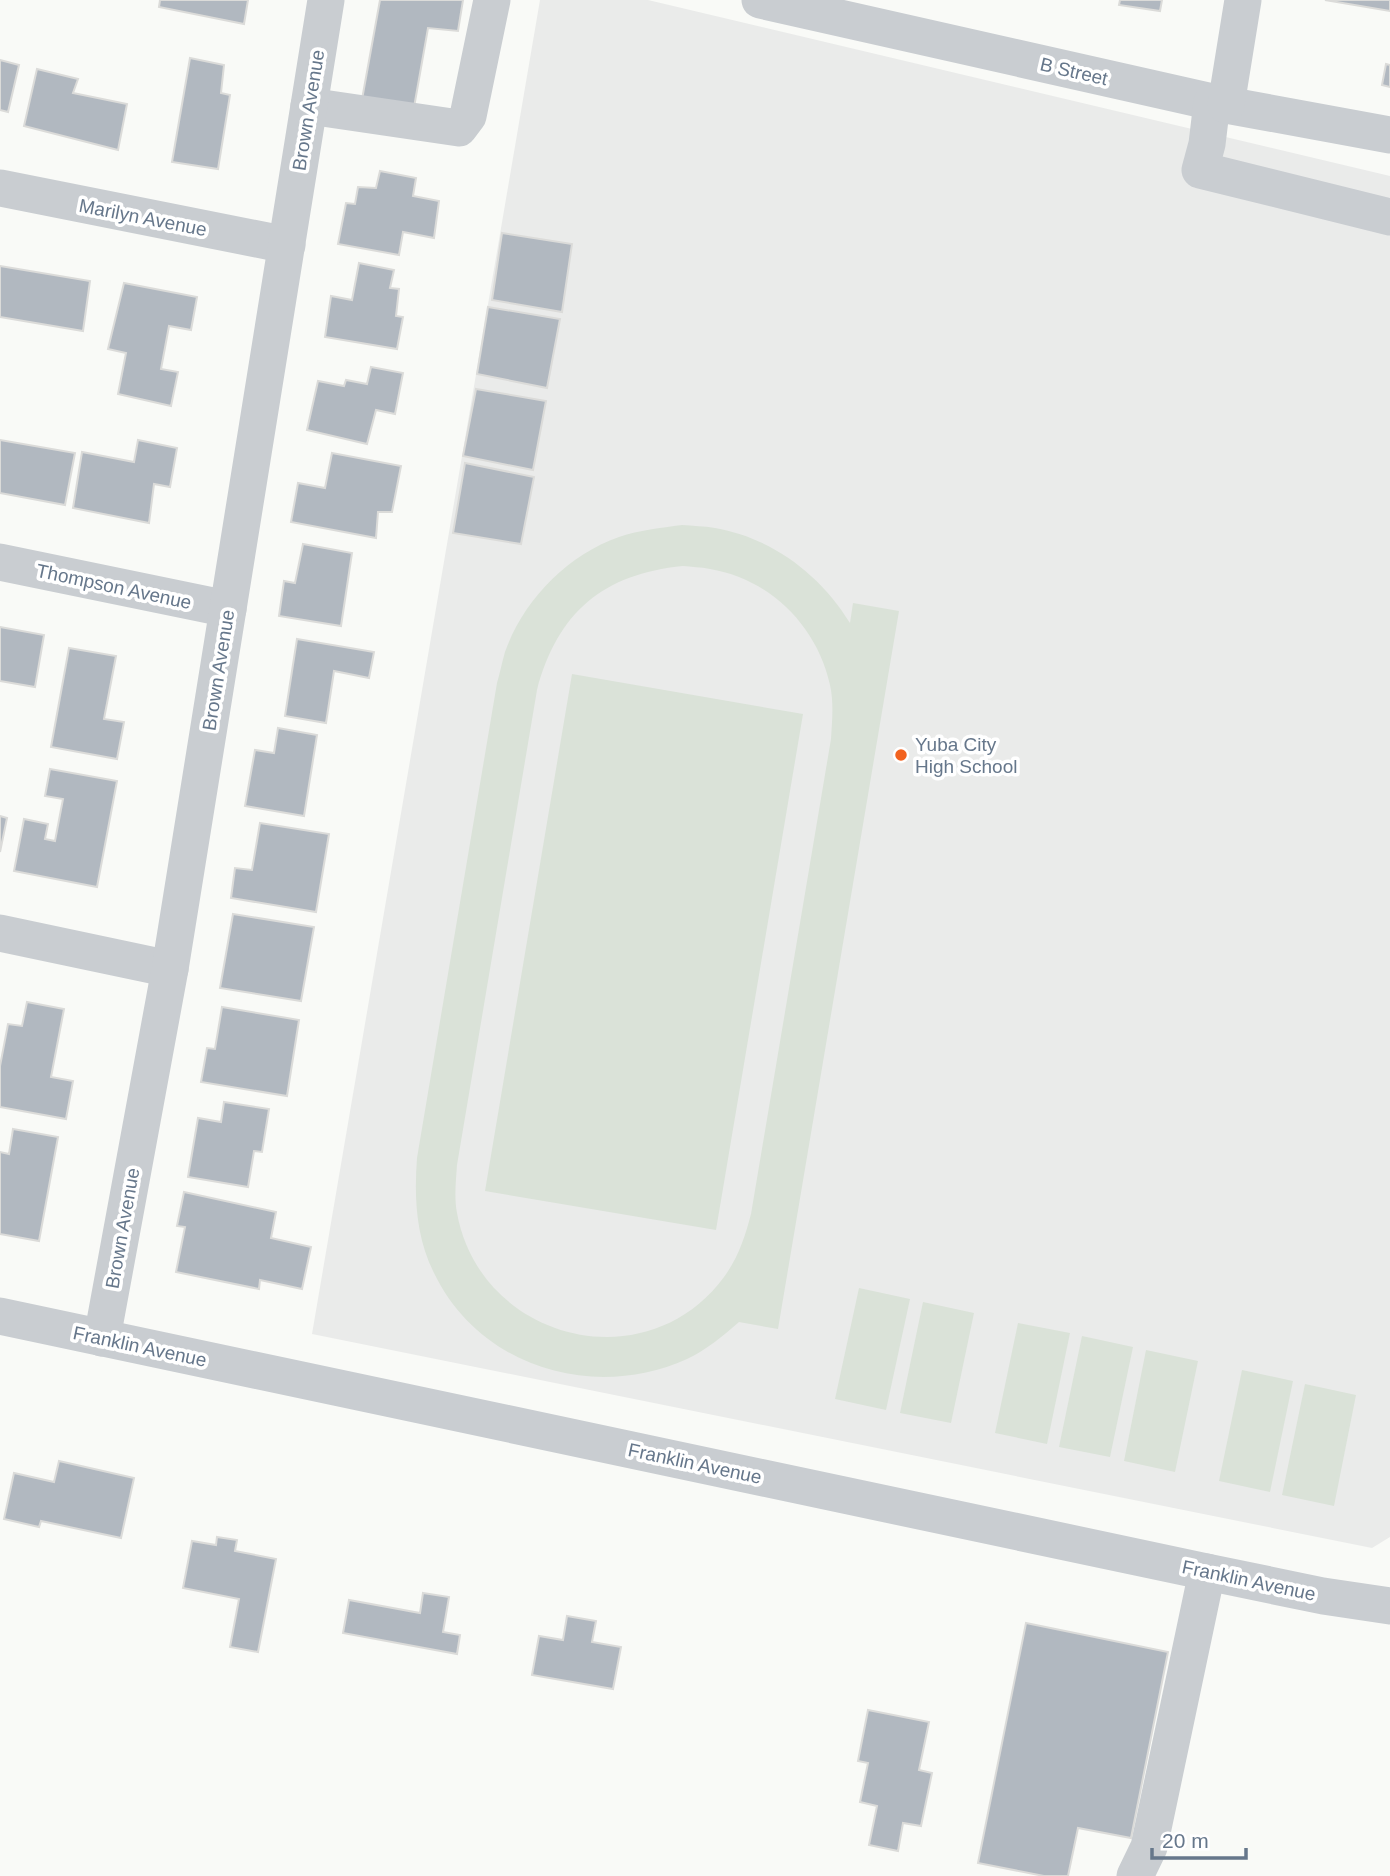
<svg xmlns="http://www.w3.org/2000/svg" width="1390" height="1876" viewBox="0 0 1390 1876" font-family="Helvetica,sans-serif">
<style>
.built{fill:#eaebea}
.garden{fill:#dae2d8;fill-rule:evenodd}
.building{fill:#b1b8c0;stroke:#dbdbd9;stroke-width:2}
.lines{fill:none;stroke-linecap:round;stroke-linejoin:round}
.minor{stroke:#c9cdd1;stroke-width:37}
.poi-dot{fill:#f2621e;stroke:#fff;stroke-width:2.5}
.labels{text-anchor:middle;stroke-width:7;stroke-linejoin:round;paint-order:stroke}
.street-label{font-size:19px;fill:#66778b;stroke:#fff}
.poi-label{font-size:19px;fill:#66778b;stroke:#fff;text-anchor:start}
</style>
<rect width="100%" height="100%" fill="#f9faf7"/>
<polygon class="built" points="540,0 648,0 1390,176 1390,1537 1372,1548 312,1334"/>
<g class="garden">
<path d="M682,525C693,526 704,526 715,528C772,538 820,574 850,623L853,603L899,611L778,1329L739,1322C723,1336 706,1350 687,1359C594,1401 480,1368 434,1273C416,1237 414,1198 417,1158L497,683C500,673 502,662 505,652C523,601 567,555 619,537C640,530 660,528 682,525ZM683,566C691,567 701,567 710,569C770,579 817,626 830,685C834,703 832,721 831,739L751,1214C745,1237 738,1258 724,1277C646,1383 480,1340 457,1213C454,1197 456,1181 457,1165L537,690C558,612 603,574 683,566Z"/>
<polygon points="572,674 803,714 716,1230 485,1191"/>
<polygon points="859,1288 910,1299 886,1410 835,1399"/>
<polygon points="923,1302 974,1313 951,1423 900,1413"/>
<polygon points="1018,1323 1070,1333 1047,1444 995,1433"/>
<polygon points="1082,1336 1133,1347 1110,1457 1059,1447"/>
<polygon points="1146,1350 1198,1361 1175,1472 1124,1461"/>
<polygon points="1242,1370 1293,1381 1270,1492 1219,1481"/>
<polygon points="1305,1384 1356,1395 1334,1506 1282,1495"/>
</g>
<g class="building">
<polygon points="160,0 248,0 244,24 159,7"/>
<polygon points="380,0 463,0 458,31 428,28 413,113 361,105"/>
<polygon points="1120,0 1162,0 1160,11 1119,5"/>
<polygon points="1325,0 1390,0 1390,11"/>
<polygon points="190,58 224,65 221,93 230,95 218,169 172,162"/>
<polygon points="0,60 19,65 8,112 0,110"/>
<polygon points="1386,64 1390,65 1390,87 1382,85"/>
<polygon points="37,69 78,79 73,93 127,104 118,150 24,126"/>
<polygon points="380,171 416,178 413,196 439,201 434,238 403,232 399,255 338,244 346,203 355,204 358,187 376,188"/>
<polygon points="502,233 572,244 562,312 492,300"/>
<polygon points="359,263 394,270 390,288 399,289 396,316 403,317 397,349 325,337 331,296 352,300"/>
<polygon points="0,266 90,281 83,331 0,317"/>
<polygon points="124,283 197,297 191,330 169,326 161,369 178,372 171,406 118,394 126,353 108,349"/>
<polygon points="488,307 560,319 547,388 477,374"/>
<polygon points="371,367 403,373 395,414 376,410 367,444 307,430 318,381 344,386 346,380 367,384"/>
<polygon points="476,389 546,401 533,470 463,456"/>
<polygon points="0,440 75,453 65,505 0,493"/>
<polygon points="138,440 177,448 170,487 154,484 149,523 73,508 82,452 134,462"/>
<polygon points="332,453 401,466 392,512 378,512 376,538 291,522 298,483 325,488"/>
<polygon points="465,463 534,477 521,544 453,533"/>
<polygon points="303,544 352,553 341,626 279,616 284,581 295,583"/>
<polygon points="0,627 44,635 35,687 0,681"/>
<polygon points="297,639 374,652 369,678 334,671 326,723 285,716"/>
<polygon points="69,648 116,656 104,719 124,722 117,759 51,747"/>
<polygon points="278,728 317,735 304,816 245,806 255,750 274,753"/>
<polygon points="50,769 117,781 97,887 14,871 24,819 48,824 45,839 55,841 63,799 45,796"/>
<polygon points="0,816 7,818 0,852"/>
<polygon points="260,823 329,834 316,912 231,898 235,868 252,870"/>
<polygon points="233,914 314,927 301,1001 220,988"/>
<polygon points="27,1002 64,1009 51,1077 73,1081 66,1119 0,1107 0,1066 8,1024 22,1026"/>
<polygon points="222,1007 299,1020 287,1096 201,1082 207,1048 215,1049"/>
<polygon points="224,1102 269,1109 262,1152 254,1151 248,1187 188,1177 198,1118 221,1122"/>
<polygon points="13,1129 58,1137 39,1241 0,1234 0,1152 9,1154"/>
<polygon points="184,1192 276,1212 271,1238 311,1247 302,1289 260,1280 259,1289 176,1272 185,1227 177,1226"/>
<polygon points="59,1461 134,1478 121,1538 41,1521 39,1527 4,1519 14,1473 54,1482"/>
<polygon points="217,1537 237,1540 235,1551 276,1559 258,1652 230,1647 239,1599 183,1588 192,1541 216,1545"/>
<polygon points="423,1593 449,1597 443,1632 460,1635 457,1654 343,1633 349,1600 420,1613"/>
<polygon points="567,1616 596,1621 592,1642 621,1647 613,1689 532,1675 539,1636 563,1640"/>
<polygon points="1026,1623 1168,1652 1131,1838 1078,1828 1068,1876 1044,1876 978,1863"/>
<polygon points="868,1710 929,1722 919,1770 932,1773 921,1826 903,1823 898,1851 869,1845 877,1806 860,1802 868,1763 858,1761"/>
</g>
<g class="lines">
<g class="minor">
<polyline points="760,0 1226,105 1390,135"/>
<polyline points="1212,102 1207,144 1200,170 1390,217"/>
<polyline points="1226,105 1243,0"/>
<polyline points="309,106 459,128 468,116 492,0"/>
<polyline points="0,188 287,245"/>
<polyline points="0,562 228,609"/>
<polyline points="0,933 170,969"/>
<polyline points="0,1316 1207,1572 1323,1596 1390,1606"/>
<polyline points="102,1338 170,969 326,0"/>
<polyline points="1135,1876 1149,1847 1207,1572"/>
</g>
</g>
<circle class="poi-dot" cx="901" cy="755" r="7"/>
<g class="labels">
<g class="street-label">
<text transform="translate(1074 71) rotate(13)" y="7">B Street</text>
<text transform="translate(308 110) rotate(-81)" y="7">Brown Avenue</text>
<text transform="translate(143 217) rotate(11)" y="7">Marilyn Avenue</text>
<text transform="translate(114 586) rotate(12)" y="7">Thompson Avenue</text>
<text transform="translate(218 670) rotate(-81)" y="7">Brown Avenue</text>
<text transform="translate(122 1228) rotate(-80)" y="7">Brown Avenue</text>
<text transform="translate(140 1346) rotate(12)" y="7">Franklin Avenue</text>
<text transform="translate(695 1463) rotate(12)" y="7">Franklin Avenue</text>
<text transform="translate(1249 1580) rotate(12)" y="7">Franklin Avenue</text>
</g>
<g class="poi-label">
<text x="915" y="751">Yuba City<tspan x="915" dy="22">High School</tspan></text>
</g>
</g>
<path d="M1152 1848v10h94v-10" fill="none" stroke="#66778b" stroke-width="3.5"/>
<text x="1162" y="1848" font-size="21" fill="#66778b" stroke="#ffffff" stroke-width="5" paint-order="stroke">20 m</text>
</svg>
